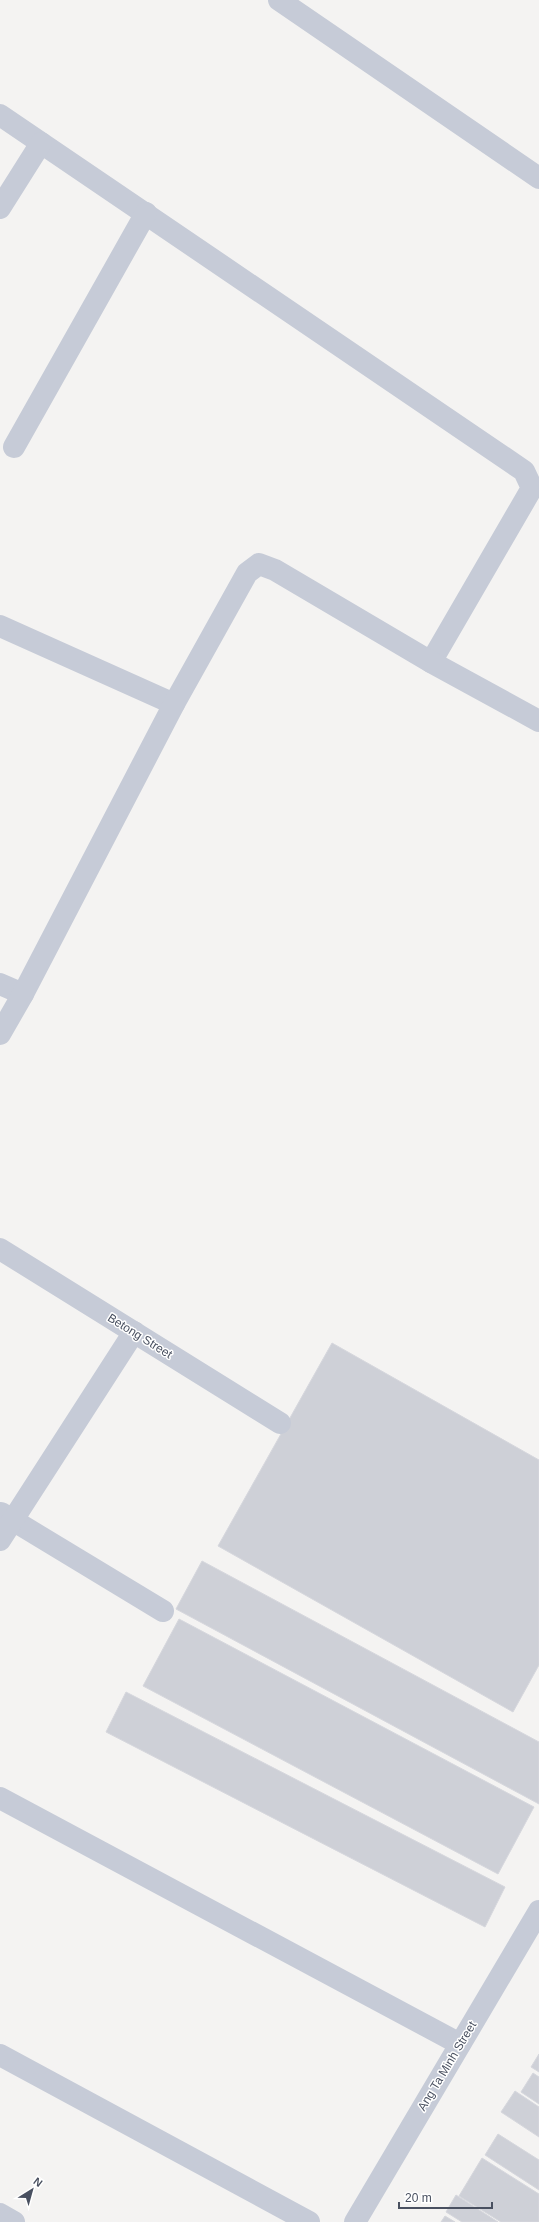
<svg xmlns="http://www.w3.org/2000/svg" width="539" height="2222" viewBox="0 0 539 2222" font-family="Arial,sans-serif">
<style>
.building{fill:#ced0d7;stroke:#d6d7dd}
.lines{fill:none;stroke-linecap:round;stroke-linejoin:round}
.minor{stroke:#c6cbd7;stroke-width:22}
.labels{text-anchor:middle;stroke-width:3;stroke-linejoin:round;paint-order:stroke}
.street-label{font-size:12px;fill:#495060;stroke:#fff}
</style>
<rect width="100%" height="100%" fill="#f4f3f2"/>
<g class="building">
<polygon points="332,1343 539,1460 539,1665 513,1712 218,1546"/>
<polygon points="202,1561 539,1742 539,1804 176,1609"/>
<polygon points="179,1619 534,1807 498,1874 143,1686"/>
<polygon points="126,1692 505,1887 485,1927 106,1732"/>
<polygon points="539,2054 539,2072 531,2067"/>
<polygon points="533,2073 539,2077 539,2104 521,2092"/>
<polygon points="515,2091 539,2107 539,2137 501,2112"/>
<polygon points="498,2134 539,2160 539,2190 485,2155"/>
<polygon points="482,2158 539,2194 539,2222 501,2222 459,2196"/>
<polygon points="456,2195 498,2222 462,2222 446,2212"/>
<polygon points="445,2216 455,2222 441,2222"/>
</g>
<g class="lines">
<g class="minor">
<polyline points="279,0 539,178"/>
<polyline points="0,115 524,471 532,488 431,662"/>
<polyline points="0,208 41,143"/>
<polyline points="14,447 146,213"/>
<polyline points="0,626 174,704"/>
<polyline points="0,984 23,994"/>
<polyline points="0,1034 23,994 174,704 247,573 259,564 275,570 431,662 539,721"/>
<polyline points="0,1249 280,1423"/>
<polyline points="1,1513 163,1611"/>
<polyline points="0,1540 134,1332"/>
<polyline points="0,1798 460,2044"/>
<polyline points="0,2055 309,2222"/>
<polyline points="0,2214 14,2222"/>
<polyline points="355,2222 539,1911"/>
</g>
</g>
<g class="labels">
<g class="street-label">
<text transform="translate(140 1336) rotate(32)" y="4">Betong Street</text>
<text transform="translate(447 2066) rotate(-59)" y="4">Ang Ta Minh Street</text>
</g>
</g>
<g transform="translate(32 2190) rotate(37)" stroke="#ffffff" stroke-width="3" paint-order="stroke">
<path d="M0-3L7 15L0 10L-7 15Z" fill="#495060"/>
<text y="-6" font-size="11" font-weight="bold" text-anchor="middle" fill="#495060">N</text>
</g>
<path d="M399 2202v6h93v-6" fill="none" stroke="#495060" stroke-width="2"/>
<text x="405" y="2202" font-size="12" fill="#495060" stroke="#ffffff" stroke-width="3" paint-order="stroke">20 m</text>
</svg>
